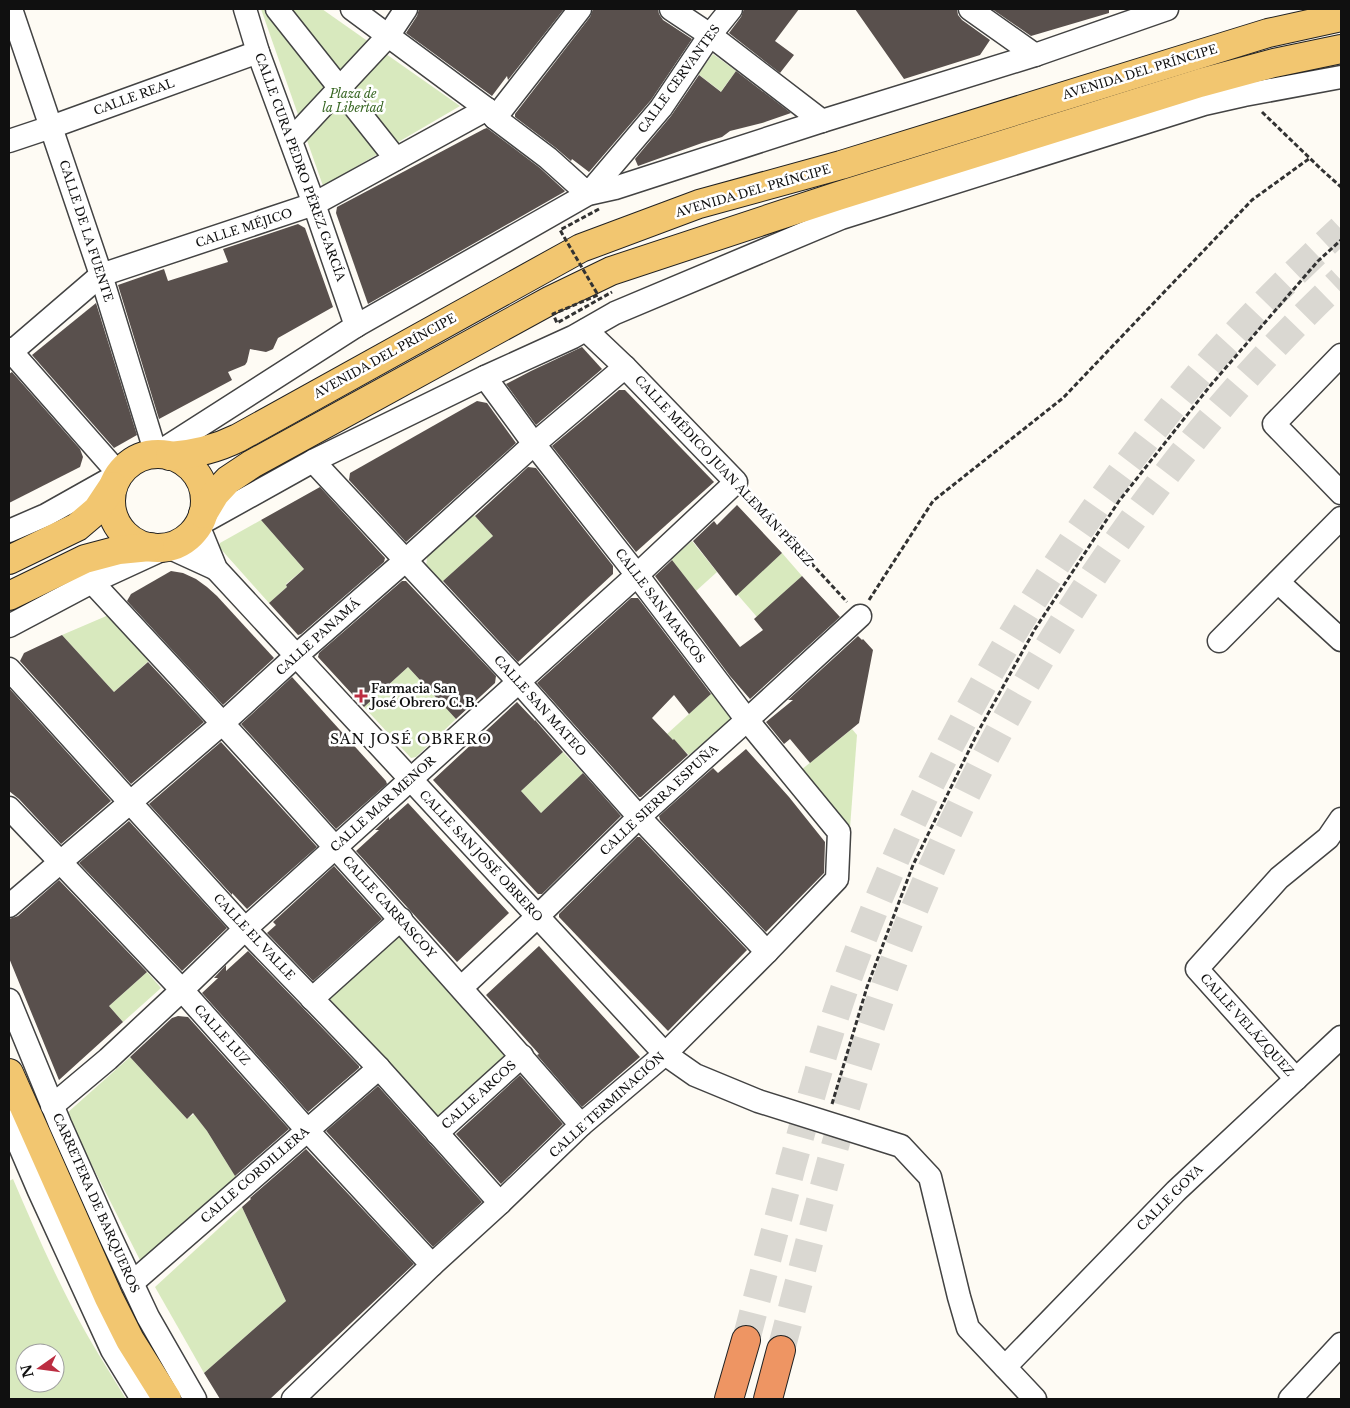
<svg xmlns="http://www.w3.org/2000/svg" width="1350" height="1408" viewBox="0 0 1350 1408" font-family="'Libre Baskerville',serif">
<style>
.green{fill:#d8e9be;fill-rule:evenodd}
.building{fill:#59504d}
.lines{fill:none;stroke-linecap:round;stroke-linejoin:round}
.highway-tunnel{stroke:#dad8d2;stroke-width:28;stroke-dasharray:28 14;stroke-linecap:butt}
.minor-casing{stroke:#434343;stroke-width:25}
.major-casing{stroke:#212121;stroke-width:30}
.highway-casing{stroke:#212121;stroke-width:30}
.path{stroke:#323232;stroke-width:3;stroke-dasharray:5 2.5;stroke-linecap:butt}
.minor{stroke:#fff;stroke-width:22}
.major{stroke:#f2c670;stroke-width:28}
.highway{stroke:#ee9563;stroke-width:28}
.path-bridge{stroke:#323232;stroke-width:3;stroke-dasharray:5 2.5;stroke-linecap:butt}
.poi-dot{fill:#bc2d41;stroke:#fff;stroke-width:2}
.labels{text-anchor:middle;stroke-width:5;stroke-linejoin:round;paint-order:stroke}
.street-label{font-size:12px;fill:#101010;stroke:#fff}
.park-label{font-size:12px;font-style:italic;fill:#376622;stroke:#fff}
.poi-label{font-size:12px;font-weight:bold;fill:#101010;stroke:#fff;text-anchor:start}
.neighbourhood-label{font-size:14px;letter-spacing:1px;fill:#101010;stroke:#fff}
</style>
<rect width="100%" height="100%" fill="#fefbf4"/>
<g class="green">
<polygon points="261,9 322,9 460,106 323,186"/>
<polygon points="713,54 736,71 722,90 766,122 762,123 698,74"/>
<polygon points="474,515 493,536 440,584 426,568 427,557"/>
<polygon points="261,520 304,569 286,584 287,587 269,603 219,547 220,543"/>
<polygon points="692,541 717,572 696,591 671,559"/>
<polygon points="782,553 802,576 757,617 737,594"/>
<polygon points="111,614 151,659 114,692 62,635"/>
<polygon points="408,667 456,719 416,757 411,758 364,707"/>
<polygon points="712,693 732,720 689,755 667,734"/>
<polygon points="852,729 857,735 850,828 801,770"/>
<polygon points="563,752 583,773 541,813 521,791"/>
<polygon points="401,931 511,1054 440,1120 328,997"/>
<polygon points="147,972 161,988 123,1022 109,1006"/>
<polygon points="130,1057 187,1119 194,1114 207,1131 237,1179 143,1266 66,1114"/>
<path d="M13,1179C32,1223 51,1267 73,1309C89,1340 108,1369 126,1399H9V1181ZM25,1353H55V1383H25Z"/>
<polygon points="242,1207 286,1301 204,1373 155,1287"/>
</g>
<g class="building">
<polygon points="419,9 564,9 508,80 507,76 492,96 406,33 417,16"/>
<polygon points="593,9 658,9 659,14 663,20 692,39 651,100 589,172 572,159 571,161 556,148 515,117 515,114 590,17"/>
<polygon points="744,9 799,9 775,41 794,55 780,73 729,33 741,17"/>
<polygon points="855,9 957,9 958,15 962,20 990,40 980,55 904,79"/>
<polygon points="992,9 1109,9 1109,13 1031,36"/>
<polygon points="736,71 791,113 762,123 730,131 722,137 702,143 638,166 635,159 671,116 699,75 721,92"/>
<polygon points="487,128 540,168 565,191 564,192 368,304 336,213 337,207 484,129"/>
<polygon points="298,224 305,228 333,307 278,338 273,349 271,350 266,352 250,349 247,362 245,365 228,372 232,380 159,419 118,285 164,269 168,281 228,262 223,249"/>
<polygon points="96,303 137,435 114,448 32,355"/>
<polygon points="582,347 602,369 536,425 506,384 531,371"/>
<polygon points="12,372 80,449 83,457 80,467 9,503 9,374"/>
<polygon points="619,390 625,390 714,482 636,552 552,446"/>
<polygon points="477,401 487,403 516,443 406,542 349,480 350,473"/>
<polygon points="528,467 536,468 613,566 613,574 518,662 443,581 493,536 475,516"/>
<polygon points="320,487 385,558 384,562 301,634 298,635 269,603 287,587 286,585 304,569 261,520"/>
<polygon points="737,505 782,553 736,596 693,541 714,521 717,525"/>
<polygon points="672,560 740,647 763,630 754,619 802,576 840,617 750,699 730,676 655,576"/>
<polygon points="171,571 183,573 196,579 207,587 217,596 274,658 223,705 127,601 131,594"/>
<polygon points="402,581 406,581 496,676 495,683 456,719 408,667 364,707 318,657 319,653"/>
<polygon points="631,598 638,598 711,694 689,714 674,695 652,718 673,740 674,739 688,755 641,797 639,797 537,683"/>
<polygon points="62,635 114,692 148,662 204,722 131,784 20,661 24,653"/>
<polygon points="858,636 862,640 863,639 873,650 859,723 810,763 790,739 784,744 766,722 793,700 788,700"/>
<polygon points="292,677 386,781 387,784 336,829 241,724"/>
<polygon points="9,688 111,801 61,844 19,799 9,791"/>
<polygon points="517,702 535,721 535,720 563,752 521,791 541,813 583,773 621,816 542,894 538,894 433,780"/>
<polygon points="221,742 317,847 247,909 232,893 232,895 149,804"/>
<polygon points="746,749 789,797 825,842 824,873 766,932 660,820 659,816 713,768 718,773"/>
<polygon points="408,803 509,913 457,962 356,851 379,830 375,830 389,817 389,820"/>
<polygon points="129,821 227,928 182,971 79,863"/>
<polygon points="637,837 640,837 747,950 668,1031 559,917 559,914"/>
<polygon points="334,866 382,919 313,981 267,933 276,925 273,922"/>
<polygon points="59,880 147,972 109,1006 123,1022 59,1080 9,958 9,919 18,916"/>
<polygon points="539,946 640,1057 582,1107 537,1055 539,1054 486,995"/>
<polygon points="248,951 359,1066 359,1068 308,1112 202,993 218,978 214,978 226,965 226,971"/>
<polygon points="178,1016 188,1017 289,1129 235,1176 207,1131 193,1113 187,1119 130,1057 172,1018"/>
<polygon points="520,1075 563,1124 501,1184 456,1134"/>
<polygon points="378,1086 482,1202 433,1247 326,1131"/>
<polygon points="306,1149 414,1264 270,1399 220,1399 204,1373 286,1301 242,1207 251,1199 250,1198"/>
</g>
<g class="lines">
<g class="highway-tunnel">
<path d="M746,1340C761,1282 777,1224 792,1166C811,1097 829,1029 854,962C930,757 1042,565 1181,396C1230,336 1285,281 1341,229"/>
<path d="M781,1350C814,1226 844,1099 888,977C940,834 1011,698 1096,572C1168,466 1248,367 1341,280"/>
</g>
<defs>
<g id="minor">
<polyline points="11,9 101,275 156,454 356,326 588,194 615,188 822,121 1035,55 1167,9"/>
<polyline points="245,9 258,52 314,204 356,326"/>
<polyline points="277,9 396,159"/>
<polyline points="352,9 487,109 495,118 548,158 588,194 661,108 710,35 731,9"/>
<polyline points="671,9 710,35 822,121"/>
<polyline points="970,9 1035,55"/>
<polyline points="495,118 580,9"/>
<polyline points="291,140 388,36 406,9"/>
<polyline points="9,141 51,127 258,52"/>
<polyline points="9,349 119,474 46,515 9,531"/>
<polyline points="9,354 101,275 314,204 487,109"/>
<polyline points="1341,355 1274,424 1341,493"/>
<polyline points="313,461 519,682 639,817 767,952"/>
<path d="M92,582C258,760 421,941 581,1125"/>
<polyline points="1278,582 1341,640"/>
<polyline points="9,626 92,582 168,547 216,569"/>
<polyline points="1219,641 1341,518"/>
<polyline points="9,669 245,929 379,1068 500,1203"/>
<polyline points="9,808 182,990 307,1130 432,1265"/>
<polyline points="9,906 223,723 296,656 406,560 534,444 625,367"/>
<polyline points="462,987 538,916 639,817 747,720 860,616"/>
<polyline points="312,999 401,919"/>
<polyline points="9,1000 60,1124 110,1236 148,1317 195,1399"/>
<polyline points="1296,1079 1197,969 1279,878 1328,838 1341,819"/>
<polyline points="52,1106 108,1059 182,990 245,929 637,575 736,482 625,367 586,330"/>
<polyline points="9,1121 39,1191 112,1350 142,1399"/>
<polyline points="437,1133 522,1056"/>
<polyline points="132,1283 379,1068"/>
<polyline points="1005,1367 1176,1191 1341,1037"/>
<polyline points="293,1399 432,1265 500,1203 581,1125 665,1054 767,952 837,879 839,832 747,720 637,575 534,444 485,377"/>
<polyline points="1035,1399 968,1328 959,1297 930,1177 901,1146 758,1101 695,1075 665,1054 216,569 198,525 313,461 485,377 573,337 615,313 841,218 1204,104 1244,95 1341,77"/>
<polyline points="1290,1399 1341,1344"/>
</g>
<g id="major">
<circle cx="158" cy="501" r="47"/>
<path d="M170,456C195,454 216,449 238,438L581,248L699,204L841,165L1268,33L1341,17"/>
<polyline points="203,514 215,494 228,480 252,464 551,300 611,271 838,196 1200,83 1274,63 1341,49"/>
<polyline points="9,560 77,527 97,510 113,486"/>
<polyline points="9,596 85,559 119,550 150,547"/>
<polyline points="9,1073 109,1298 130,1340 167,1399"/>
</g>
<g id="highway">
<polyline points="729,1399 746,1340"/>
<polyline points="768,1399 781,1350"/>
</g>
</defs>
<use href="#minor" class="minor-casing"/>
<use href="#major" class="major-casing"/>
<use href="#highway" class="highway-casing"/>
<g class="path">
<polyline points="1262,112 1322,170 1341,187"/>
<polyline points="750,497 847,602"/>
<polyline points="869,600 933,501 1063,398 1252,200 1310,158"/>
<polyline points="832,1104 867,987 913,865 979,730 1035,629 1119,501 1210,386 1318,261 1341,240"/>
</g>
<use href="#minor" class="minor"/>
<use href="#major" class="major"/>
<use href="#highway" class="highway"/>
<polyline class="path-bridge" points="599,209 560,230 598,295 553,314 557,323 612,292"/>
</g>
<path class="poi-dot" d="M358.5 688.5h5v5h5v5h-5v5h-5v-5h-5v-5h5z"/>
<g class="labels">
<g class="street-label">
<text transform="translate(1140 72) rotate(-17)" y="4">AVENIDA DEL PRÍNCIPE</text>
<text transform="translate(679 79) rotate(-54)" y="4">CALLE CERVANTES</text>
<text transform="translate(134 97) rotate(-20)" y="4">CALLE REAL</text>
<text transform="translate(300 167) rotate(70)" y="4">CALLE CURA PEDRO PÉREZ GARCÍA</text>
<text transform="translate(753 191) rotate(-16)" y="4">AVENIDA DEL PRÍNCIPE</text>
<text transform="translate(244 228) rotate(-18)" y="4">CALLE MÉJICO</text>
<text transform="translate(86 231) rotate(72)" y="4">CALLE DE LA FUENTE</text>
<text transform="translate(385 356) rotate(-29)" y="4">AVENIDA DEL PRÍNCIPE</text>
<text transform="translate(724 471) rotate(47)" y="4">CALLE MÉDICO JUAN ALEMÁN PÉREZ</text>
<text transform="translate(660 606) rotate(53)" y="4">CALLE SAN MARCOS</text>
<text transform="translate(318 637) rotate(-42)" y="4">CALLE PANAMÁ</text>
<text transform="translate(540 706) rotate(48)" y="4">CALLE SAN MATEO</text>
<text transform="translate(659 800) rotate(-43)" y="4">CALLE SIERRA ESPUÑA</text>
<text transform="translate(383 804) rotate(-42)" y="4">CALLE MAR MENOR</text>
<text transform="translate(481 856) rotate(47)" y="4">CALLE SAN JOSÉ OBRERO</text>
<text transform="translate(389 907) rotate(48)" y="4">CALLE CARRASCOY</text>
<text transform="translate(254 937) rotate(47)" y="4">CALLE EL VALLE</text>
<text transform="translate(1247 1025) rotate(48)" y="4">CALLE VELÁZQUEZ</text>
<text transform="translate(222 1035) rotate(48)" y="4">CALLE LUZ</text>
<text transform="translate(479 1095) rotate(-42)" y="4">CALLE ARCOS</text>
<text transform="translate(607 1105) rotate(-42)" y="4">CALLE TERMINACIÓN</text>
<text transform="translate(255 1175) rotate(-41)" y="4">CALLE CORDILLERA</text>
<text transform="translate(1170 1198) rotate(-45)" y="4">CALLE GOYA</text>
<text transform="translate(96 1203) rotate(66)" y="4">CARRETERA DE BARQUEROS</text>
</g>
<g class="park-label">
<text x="353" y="98">Plaza de<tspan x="353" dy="14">la Libertad</tspan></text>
</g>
<g class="poi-label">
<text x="371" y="693">Farmacia San<tspan x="371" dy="14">José Obrero C. B.</tspan></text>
</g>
<g class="neighbourhood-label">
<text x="411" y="744">SAN JOSÉ OBRERO</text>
</g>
</g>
<rect width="1350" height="1408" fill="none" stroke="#101010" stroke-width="20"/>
<g transform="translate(40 1368) rotate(256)"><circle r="24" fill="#ffffff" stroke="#9f9f9f"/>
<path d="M0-4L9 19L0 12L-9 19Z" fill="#bc2d41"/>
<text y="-8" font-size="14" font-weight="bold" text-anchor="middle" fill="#101010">N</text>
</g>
</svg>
